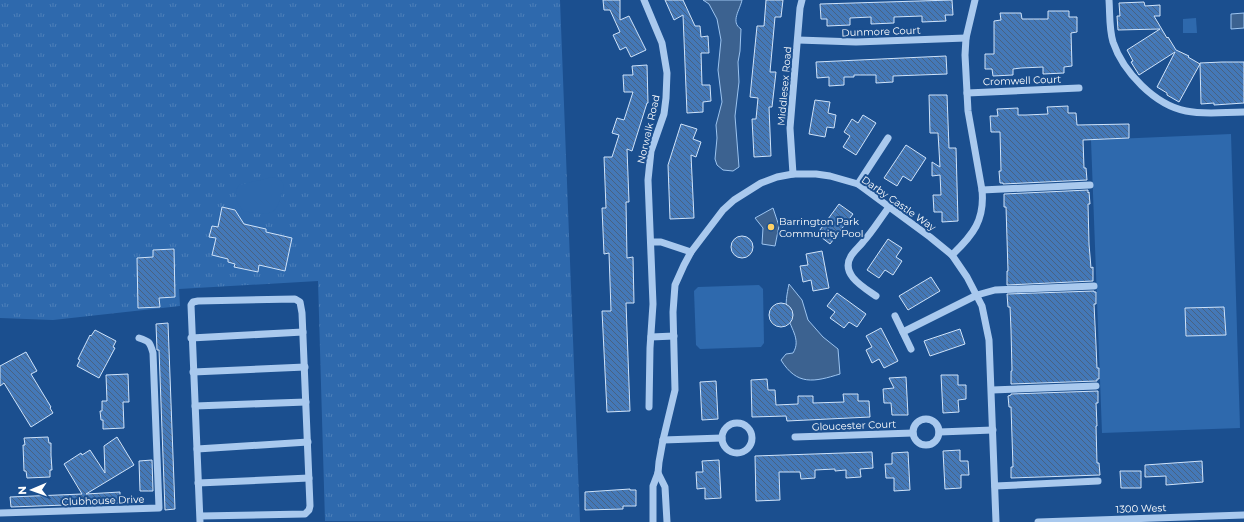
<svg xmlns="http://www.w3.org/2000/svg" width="1244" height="522" viewBox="0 0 1244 522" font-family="Montserrat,sans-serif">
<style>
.grass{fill:url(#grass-tufts)}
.park{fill:#2e69ad}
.water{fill:#3c6290;stroke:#9cc4f0}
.building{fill:url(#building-back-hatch);stroke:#cfe3fa}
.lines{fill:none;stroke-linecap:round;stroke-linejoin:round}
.minor{stroke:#a9c9ee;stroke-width:7}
.poi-dot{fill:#ffd166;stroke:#1b4f8f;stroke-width:1.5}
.labels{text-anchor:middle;stroke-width:4;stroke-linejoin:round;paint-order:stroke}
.street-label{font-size:10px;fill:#fff;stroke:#1b4f8f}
.poi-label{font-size:10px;fill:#fff;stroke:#1b4f8f;text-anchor:start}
</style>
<defs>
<pattern id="grass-tufts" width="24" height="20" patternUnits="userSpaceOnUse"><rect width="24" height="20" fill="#2e69ad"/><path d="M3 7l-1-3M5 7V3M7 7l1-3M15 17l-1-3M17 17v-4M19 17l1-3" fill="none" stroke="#4d80b9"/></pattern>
<pattern id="building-back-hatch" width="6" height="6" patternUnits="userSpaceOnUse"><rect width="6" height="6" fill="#4478b7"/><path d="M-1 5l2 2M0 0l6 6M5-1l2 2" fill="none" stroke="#486282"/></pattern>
</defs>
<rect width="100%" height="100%" fill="#1b4f8f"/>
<polygon class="grass" points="0,0 560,0 580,522 325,521 318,281 179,289 180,306 53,320 0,318"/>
<g class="park">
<polygon points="1196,18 1197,33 1183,33 1183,19"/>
<polygon points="1231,134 1240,428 1102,433 1091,140"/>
<path d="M273,177C287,181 285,187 280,199C279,203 276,210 272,212C265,216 251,212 243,211C237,203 232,195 239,185Z"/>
<polygon points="759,285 763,289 764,343 761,347 700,349 696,345 694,291 698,287"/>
</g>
<g class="water">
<path d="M703,0H742C740,10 730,22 741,29L740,51L738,62L739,82L735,116L739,167L733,171L723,170L717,165L715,159L717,138L716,125L722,102L718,70L721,40L717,19L709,4Z"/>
<polygon points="1244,13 1244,28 1231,29 1231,14"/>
<polygon points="773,208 779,226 775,246 762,244 763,228 755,218"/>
<path d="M789,284L802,300L808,320L823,337L838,349L840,374C814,382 797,386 781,360L786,354L793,353C802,339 789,327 787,313C785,303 787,294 789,284Z"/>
</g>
<g class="building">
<polygon points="603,0 620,0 620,20 629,16 646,50 631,57 626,47 620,50 613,35 620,32 610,10 604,10"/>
<polygon points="665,0 683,0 695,26 700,26 701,37 708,36 709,53 701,53 702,85 710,85 711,101 703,102 703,112 687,113 683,15 674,20"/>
<polygon points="766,0 783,0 781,17 775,17 770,72 776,72 772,107 769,107 771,156 754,157 752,119 756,119 758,98 750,97 757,26 764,26"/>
<polygon points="952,0 953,15 945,15 946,21 922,22 922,16 894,17 894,23 871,24 871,17 850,18 850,25 827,26 827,19 821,19 820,4"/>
<polygon points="1144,2 1145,6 1160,5 1160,16 1154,16 1167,38 1168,37 1176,50 1189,56 1188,57 1200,64 1179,102 1167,95 1167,93 1157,87 1175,52 1139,75 1131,62 1133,61 1127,50 1160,29 1118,30 1117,16 1120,16 1119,3"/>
<polygon points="1048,11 1069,11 1069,17 1077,17 1077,32 1071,33 1072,66 1064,67 1064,73 1043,74 1043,67 1021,68 1013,69 1013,75 993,76 992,69 985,69 985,54 994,54 994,21 1001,20 1000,13 1021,13 1022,19 1048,19"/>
<polygon points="946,56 947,74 893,76 893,82 876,83 876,75 854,75 854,77 844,77 844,85 829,86 829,77 817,78 816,62"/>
<polygon points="1222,62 1244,62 1244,103 1214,105 1214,103 1201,104 1200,63"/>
<polygon points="647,65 648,103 647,103 632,151 627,149 629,202 626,202 627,258 633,257 634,303 626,303 630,411 607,412 602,311 611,311 609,253 604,254 602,208 606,208 604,157 612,157 619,135 612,133 617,118 624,120 633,92 624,92 623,75 633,75 632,66"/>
<polygon points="929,95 947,95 949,148 956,148 958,221 942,222 942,212 934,212 933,195 941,195 940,175 932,176 932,162 940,167 938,133 930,133"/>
<polygon points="815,100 830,102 828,113 836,115 834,128 827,127 825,137 809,134"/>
<polygon points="1068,106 1068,113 1076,113 1077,125 1129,124 1129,138 1083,140 1084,168 1086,168 1087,180 1003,184 1003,183 1000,183 999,171 1001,171 1000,132 991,132 990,116 998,116 997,109 1018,108 1018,115 1026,115 1048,114 1047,107"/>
<polygon points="863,115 876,123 856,155 843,147 850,136 844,132 852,119 858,123"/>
<polygon points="681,124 697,129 693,139 701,142 696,157 691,155 694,218 670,219 668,165"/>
<polygon points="906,145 926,158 911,181 903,176 897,186 884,178"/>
<polygon points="1088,190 1088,193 1089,192 1090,204 1088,204 1089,244 1091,268 1093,267 1093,281 1007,285 1007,271 1008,271 1006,207 1004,207 1004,194"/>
<polygon points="839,204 853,214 830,244 817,234"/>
<polygon points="222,207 235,210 244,224 266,229 266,232 292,238 285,271 259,265 258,272 234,267 235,264 228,262 228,259 212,255 216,238 209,237 212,226 218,227"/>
<circle cx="742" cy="247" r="11"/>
<polygon points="888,239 902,248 896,257 902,261 893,275 885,270 879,278 867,270"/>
<polygon points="174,249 175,297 159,298 160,307 138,308 137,258 153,257 153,250"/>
<polygon points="822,251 829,288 813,291 811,280 803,282 800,266 808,265 806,254"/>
<polygon points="931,277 940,291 908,310 899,296"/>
<polygon points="1094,291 1094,292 1096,292 1096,304 1094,304 1096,345 1097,368 1099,368 1099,379 1097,379 1097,381 1011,384 1011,371 1012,371 1011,330 1010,307 1008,307 1007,294"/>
<polygon points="837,293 866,314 857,327 849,322 844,328 830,318 835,312 827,306"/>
<circle cx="781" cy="315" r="12"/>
<polygon points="1224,307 1226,335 1186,336 1185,308"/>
<polygon points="168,323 175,509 165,510 159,350 157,350 156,324"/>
<polygon points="881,328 898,361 884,368 879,359 872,363 866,350 872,347 866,336"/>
<polygon points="960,329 965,344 930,356 924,341"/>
<polygon points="95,330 116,341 113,347 115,348 99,378 77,366 80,360 78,359 90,335 91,336"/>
<polygon points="26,352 37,371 31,374 51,407 50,408 53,413 31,427 4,383 0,386 0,366"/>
<polygon points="128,374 129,402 123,402 124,428 103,429 103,420 101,420 100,411 102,411 102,401 107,401 106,375"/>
<polygon points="941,375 958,375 958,385 966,385 966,399 958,400 959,412 943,413"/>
<polygon points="906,377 908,415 892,415 891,403 884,403 883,389 894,388 889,378"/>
<polygon points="767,379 768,390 775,390 776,405 798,404 798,396 813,396 813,403 844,402 843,394 858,394 858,401 869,401 870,417 787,421 786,416 752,417 751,380"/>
<polygon points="716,381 718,419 702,420 700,382"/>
<polygon points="1098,391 1098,403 1096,403 1097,426 1096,426 1097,463 1099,463 1100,475 1011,478 1011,467 1013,467 1011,407 1009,407 1008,396 1011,395 1011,394"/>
<polygon points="48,437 49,443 51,443 51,455 52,470 50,470 50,477 27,478 26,471 24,471 23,445 25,445 24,438"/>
<polygon points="117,437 134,465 86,494 120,492 120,503 11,507 10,497 82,494 64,464 81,453 82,455 90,450 105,473 104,446"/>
<polygon points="960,450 960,461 968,461 969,475 961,475 961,488 945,489 943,451"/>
<polygon points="872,452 873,468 860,469 861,477 846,478 846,470 835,471 835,469 815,470 815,478 801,479 800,472 779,472 780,500 756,501 755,456"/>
<polygon points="908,452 910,490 894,491 894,478 886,478 885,464 892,464 892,453"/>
<polygon points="152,460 153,491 140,491 139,461"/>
<polygon points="719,460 721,498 705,499 705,488 697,489 696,472 703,472 702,461"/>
<polygon points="1202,461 1203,482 1166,485 1166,476 1145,477 1145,465"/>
<polygon points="1120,471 1141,471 1141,488 1121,488"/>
<polygon points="630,489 630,490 636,490 636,506 623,506 623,509 585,510 585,492"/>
</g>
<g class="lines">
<g class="minor">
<polyline points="644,0 662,43 667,73 666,98 664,114 651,151 648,180 653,304 650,348 649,407"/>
<path d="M1109,0C1110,14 1109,29 1113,42C1123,72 1155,105 1186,111C1205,115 1225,112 1244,112"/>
<polyline points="798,40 856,42 966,38"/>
<polyline points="967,93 1079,88"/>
<polyline points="793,174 790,128 800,8 802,0"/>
<polyline points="858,184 888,138"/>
<polyline points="982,190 1090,185"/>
<polyline points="651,242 661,242 691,252"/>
<path d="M952,255C973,235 985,220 982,190L968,111L965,55L966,38L975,0"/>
<path d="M876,296C863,287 840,274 851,256C854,251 859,247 863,242C873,231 880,219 889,207"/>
<polyline points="895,316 911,349"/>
<polyline points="903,332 977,295 995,290 1094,286"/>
<polyline points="651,337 674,336"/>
<polyline points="191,338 303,332"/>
<polyline points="193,372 305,367"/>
<polyline points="992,390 1096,386"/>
<polyline points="195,406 306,402"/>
<circle cx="926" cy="432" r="13"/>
<circle cx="737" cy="438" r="15"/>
<polyline points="939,432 993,430"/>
<polyline points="795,437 913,433"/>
<polyline points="663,440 722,438"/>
<polyline points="197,449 308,442"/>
<polyline points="658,473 665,487 667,522"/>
<polyline points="198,483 309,478"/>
<polyline points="995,486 1098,481"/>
<path d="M0,513L159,508L153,353C150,342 149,341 139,338"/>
<polyline points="200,522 191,305 193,302 198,301 295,299 300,302 302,313 310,506 309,510 305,514 200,516"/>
<polyline points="653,522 653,486 658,473 659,462 663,440 675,390 673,312 675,285 684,265 691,252 723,210 734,200 761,183 777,177 793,174 816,174 830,176 858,184 930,237 952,255 967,277 982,306 989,340 996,522"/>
<polyline points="1038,522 1244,515"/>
</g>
</g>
<circle class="poi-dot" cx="771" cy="227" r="4"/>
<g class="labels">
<g class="street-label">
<text transform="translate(881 31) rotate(-2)" y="4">Dunmore Court</text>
<text transform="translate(1022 80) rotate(-2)" y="4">Cromwell Court</text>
<text transform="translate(784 86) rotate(-85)" y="4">Middlesex Road</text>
<text transform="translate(648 129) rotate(-77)" y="4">Norwalk Road</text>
<text transform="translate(899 203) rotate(35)" y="4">Darby Castle Way</text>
<text transform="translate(854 425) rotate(-2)" y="4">Gloucester Court</text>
<text transform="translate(103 500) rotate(-2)" y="4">Clubhouse Drive</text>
<text transform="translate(1141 508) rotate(-2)" y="4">1300 West</text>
</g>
<g class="poi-label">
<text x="779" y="225">Barrington Park<tspan x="779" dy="12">Community Pool</tspan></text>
</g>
</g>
<g transform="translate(32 490) rotate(268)" stroke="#1b4f8f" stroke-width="3" paint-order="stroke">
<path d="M0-3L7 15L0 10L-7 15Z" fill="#ffffff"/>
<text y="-6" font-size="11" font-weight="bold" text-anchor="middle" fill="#ffffff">N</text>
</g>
</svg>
